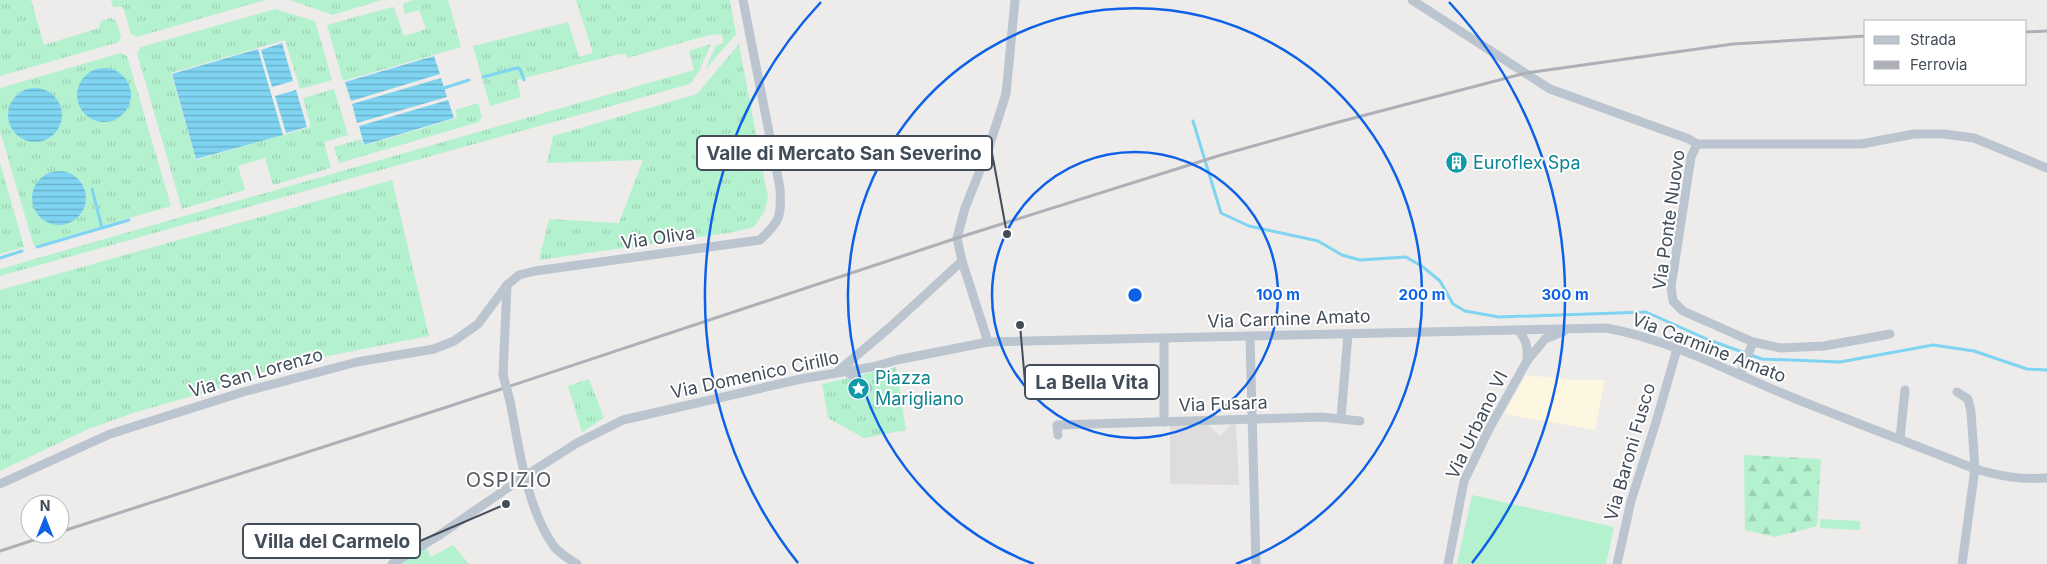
<svg xmlns="http://www.w3.org/2000/svg" width="2047" height="564" viewBox="0 0 2047 564" font-family="Inter,sans-serif">
<style>
.commercial{fill:#fdf6e0}
.education{fill:#dfdcdd}
.grass{fill:url(#grass-tufts)}
.forest{fill:url(#forest-firs)}
.garden{fill:#b4f1cf}
.water{fill:url(#water-rules)}
.lines{fill:none;stroke-linecap:round;stroke-linejoin:round}
.stream{stroke:#7ed4f1;stroke-width:3}
.street{stroke:#bac5cf;stroke-width:9}
.rail{stroke:#adb0b6;stroke-width:3}
.street-bridge{stroke:#bac5cf;stroke-width:9}
.ring{fill:none;stroke:#0d61e6;stroke-width:2.5}
.labels{text-anchor:middle;stroke-width:4;stroke-linejoin:round;paint-order:stroke}
.culture-label{font-size:18px;fill:#0d838f;stroke:#fff;text-anchor:start}
.street-label{font-size:18px;fill:#424d59;stroke:#fff}
.quarter-label{font-size:20px;letter-spacing:1px;fill:#575b61;stroke:#fff}
.centre{fill:#0d61e6;stroke:#fff;stroke-width:2.5}
.ring-label{font-size:15px;text-anchor:middle;font-weight:bold;fill:#0d61e6;stroke:#fff;stroke-width:4;stroke-linejoin:round;paint-order:stroke}
.leader{fill:none;stroke:#424d59;stroke-width:2}
.callout-dot{fill:#424d59;stroke:#fff;stroke-width:2}
.callout{fill:#fff;stroke:#424d59;stroke-width:2}
.callout-label{font-size:19px;text-anchor:middle;font-weight:bold;fill:#424d59}
</style>
<defs>
<pattern id="grass-tufts" width="24" height="20" patternUnits="userSpaceOnUse" patternTransform="scale(1.25)"><rect width="24" height="20" fill="#b4f1cf"/><path d="M3 7l-1-3M5 7V3M7 7l1-3M15 17l-1-3M17 17v-4M19 17l1-3" fill="none" stroke="#9cd0b4"/></pattern>
<pattern id="forest-firs" width="22" height="20" patternUnits="userSpaceOnUse" patternTransform="scale(1.25)"><rect width="22" height="20" fill="#b4f1cf"/><path d="M5 1l3.5 6h-7zM16 11l3.5 6h-7z" fill="#9cd0b4"/></pattern>
<pattern id="water-rules" width="6" height="5" patternUnits="userSpaceOnUse" patternTransform="scale(1.25)"><rect width="6" height="5" fill="#7ed4f1"/><path d="M0 2.5h6" fill="none" stroke="#69aec6"/></pattern>
</defs>
<rect width="100%" height="100%" fill="#eeebeb"/>
<polygon class="commercial" points="1526,375 1575,380 1605,380 1595,430 1504,414"/>
<polygon class="education" points="1232,423 1236,424 1239,485 1170,484 1170,425 1207,424 1220,436"/>
<g class="grass">
<polygon points="0,0 31,0 44,45 99,28 101,21 111,18 116,21 121,36 119,42 0,76"/>
<polygon points="111,0 265,0 137,37 131,34 123,7 113,7"/>
<polygon points="290,0 382,0 332,15"/>
<polygon points="414,0 448,0 461,47 343,81 327,25 392,7 394,8 404,36 426,29 419,10 405,14 403,7 404,3"/>
<polygon points="576,0 730,0 736,34 705,70 716,45 724,43 722,35 713,34 627,58 626,54 619,54 517,80 521,97 490,106 473,46 568,22 579,57 593,53"/>
<polygon points="275,9 315,21 332,80 300,89 285,40 171,73 196,160 311,127 303,98 334,89 348,135 324,142 331,168 273,185 265,158 238,166 245,190 182,209 137,53 141,47"/>
<polygon points="711,44 699,71 690,84 0,276 0,269 694,70 689,51"/>
<polygon points="739,44 768,198 764,212 754,227 734,232 539,260 549,219 619,223 643,160 547,163 553,136 697,94"/>
<polygon points="121,53 127,56 171,206 34,246 0,131 0,88"/>
<polygon points="478,103 482,116 479,122 339,163 334,147 361,139 363,146 457,118 455,110"/>
<polygon points="0,163 24,247 0,254"/>
<polygon points="392,180 429,336 292,363 254,375 227,386 133,413 88,429 0,471 0,290"/>
<polygon points="896,367 906,430 864,438 828,418 822,384"/>
<polygon points="589,379 604,418 582,432 568,386"/>
</g>
<polygon class="forest" points="1744,455 1821,459 1817,526 1775,537 1745,530"/>
<g class="garden">
<polygon points="1472,495 1614,527 1606,564 1457,564"/>
<polygon points="1820,519 1860,521 1860,530 1820,528"/>
<polygon points="453,545 469,564 401,564 426,548 431,557"/>
</g>
<g class="water">
<polygon points="282,43 293,81 272,87 261,50"/>
<polygon points="258,49 283,135 196,159 172,74"/>
<polygon points="434,56 440,74 351,101 345,82"/>
<circle cx="104" cy="95" r="27"/>
<polygon points="441,78 447,97 357,123 352,104"/>
<circle cx="35" cy="115" r="27"/>
<polygon points="296,90 307,127 286,133 275,96"/>
<polygon points="448,100 454,118 364,145 359,126"/>
<circle cx="59" cy="198" r="27"/>
</g>
<g class="lines">
<g class="stream">
<polyline points="483,77 517,68 520,69 524,80"/>
<polyline points="444,88 469,80"/>
<polyline points="1193,121 1221,213 1249,226 1318,241 1342,255 1360,260 1406,257 1423,267 1440,281 1453,304 1465,311 1499,317 1646,312 1709,340 1762,359 1840,362 1933,345 1974,351 2027,369 2047,370"/>
<polyline points="92,189 102,228"/>
<polyline points="37,247 129,220"/>
<polyline points="0,258 22,251"/>
</g>
<g class="street">
<polyline points="1412,0 1550,89 1689,139 1697,144 1861,144 1914,134 1944,134 1974,138 2047,168"/>
<polyline points="1697,144 1691,157 1671,287 1673,301 1683,311 1753,342 1781,348 1824,346 1890,334"/>
<path d="M1518,330C1527,341 1528,347 1527,361"/>
<polyline points="1250,337 1256,564"/>
<polyline points="1164,339 1164,422"/>
<polyline points="988,342 962,261 957,238 965,208 988,150 1006,94 1015,0"/>
<polyline points="846,371 868,388"/>
<polyline points="837,372 889,328 962,261"/>
<polyline points="503,375 507,285"/>
<polyline points="1740,375 1753,342"/>
<polyline points="1957,392 1968,399 1971,412 1975,469 1962,564"/>
<path d="M510,401C519,447 526,506 553,545C558,553 569,559 577,564"/>
<polyline points="1341,418 1348,334"/>
<polyline points="1058,435 1057,425 1322,417 1360,421"/>
<polyline points="1900,439 1905,390"/>
<path d="M0,484L110,434L243,392L357,362L434,349L454,341L478,324L507,285L519,275L535,271L760,240C782,219 781,216 780,188L743,0"/>
<path d="M392,564L438,536L525,476L577,443L623,420L801,379L872,367L897,360L988,342L1606,328C1668,339 1726,370 1784,394C1847,420 1911,443 1975,469C2000,476 2021,480 2047,478"/>
<polyline points="1448,564 1464,481 1489,429 1527,361 1545,339 1564,331"/>
<polyline points="1617,564 1631,501 1656,422 1677,349"/>
</g>
<g class="rail">
<polyline points="2026,32 2047,31"/>
<polyline points="60,532 450,406 957,238 1221,155 1335,123 1526,73 1733,44 1866,36"/>
<polyline points="0,551 52,534"/>
</g>
<polyline class="street-bridge" points="503,375 510,401"/>
</g>
<g class="ring">
<circle cx="1135" cy="295" r="143"/>
<path d="M1034 564A287 287 0 1 1 1236 564"/>
<path d="M798 563A430 430 0 0 1 821 2M1449 2A430 430 0 0 1 1472 563"/>
</g>
<defs>
<symbol id="building-disc" viewBox="-11 -11 22 22"><circle r="9.5" fill="#0f9aa8" stroke="#fff"/><path d="M-4-6H4V6H1V3H-1V6H-4ZM-2.5-4.3h1.7v1.8h-1.7ZM.8-4.3h1.7v1.8H.8ZM-2.5-1h1.7V.8h-1.7ZM.8-1h1.7V.8H.8Z" fill="#fff"/></symbol>
<symbol id="sight-disc" viewBox="-11 -11 22 22"><circle r="9.5" fill="#0f9aa8" stroke="#fff"/><path d="M0-6L1.8-2.2L6-1.7L2.9 1.2L3.7 5.4L0 3.3L-3.7 5.4L-2.9 1.2L-6-1.7L-1.8-2.2Z" fill="#fff"/></symbol>
</defs>
<g fill-rule="evenodd">
<use href="#building-disc" x="1444" y="150" width="25" height="25"/>
<use href="#sight-disc" x="846" y="376" width="25" height="25"/>
</g>
<g class="labels">
<g class="culture-label">
<text x="1473" y="169">Euroflex Spa</text>
<text x="875" y="384">Piazza<tspan x="875" dy="21">Marigliano</tspan></text>
</g>
<g class="street-label">
<text transform="translate(1669 220) rotate(-82)" y="6">Via Ponte Nuovo</text>
<text transform="translate(658 238) rotate(-8)" y="6">Via Oliva</text>
<text transform="translate(1289 319) rotate(-2)" y="6">Via Carmine Amato</text>
<text transform="translate(1709 348) rotate(21)" y="6">Via Carmine Amato</text>
<text transform="translate(256 373) rotate(-16)" y="6">Via San Lorenzo</text>
<text transform="translate(755 375) rotate(-12)" y="6">Via Domenico Cirillo</text>
<text transform="translate(1223 404) rotate(-2)" y="6">Via Fusara</text>
<text transform="translate(1477 425) rotate(-64)" y="6">Via Urbano VI</text>
<text transform="translate(1630 452) rotate(-74)" y="6">Via Baroni Fusco</text>
</g>
<g class="quarter-label">
<text x="509" y="487">OSPIZIO</text>
</g>
</g>
<circle cx="1135" cy="295" r="8" class="centre"/>
<g class="ring-label">
<text x="1278" y="300">100 m</text>
<text x="1422" y="300">200 m</text>
<text x="1565" y="300">300 m</text>
</g>
<path class="leader" d="M1007 234L992 153M1020 325L1025 382M506 504L420 541"/>
<g class="callout-dot">
<circle cx="1007" cy="234" r="5"/>
<circle cx="1020" cy="325" r="5"/>
<circle cx="506" cy="504" r="5"/>
</g>
<g class="callout">
<rect x="697" y="136" width="295" height="34" rx="5"/>
<rect x="1025" y="365" width="134" height="34" rx="5"/>
<rect x="243" y="524" width="177" height="34" rx="5"/>
</g>
<g class="callout-label">
<text x="844" y="160">Valle di Mercato San Severino</text>
<text x="1092" y="389">La Bella Vita</text>
<text x="332" y="548">Villa del Carmelo</text>
</g>
<rect x="1864" y="20" width="162" height="65" fill="#ffffff" stroke="#b3b8bd"/>
<rect x="1874" y="36" width="25" height="8" fill="#bac5cf" stroke="#b3b8bd"/>
<text x="1910" y="45" font-size="15" fill="#424d59">Strada</text>
<rect x="1874" y="61" width="25" height="8" fill="#adb0b6" stroke="#b3b8bd"/>
<text x="1910" y="70" font-size="15" fill="#424d59">Ferrovia</text>
<g transform="translate(45 519)"><circle r="24" fill="#ffffff" stroke="#b3b8bd"/>
<path d="M0-4L9 19L0 12L-9 19Z" fill="#0d61e6"/>
<text y="-8" font-size="14" font-weight="bold" text-anchor="middle" fill="#424d59">N</text>
</g>
</svg>
